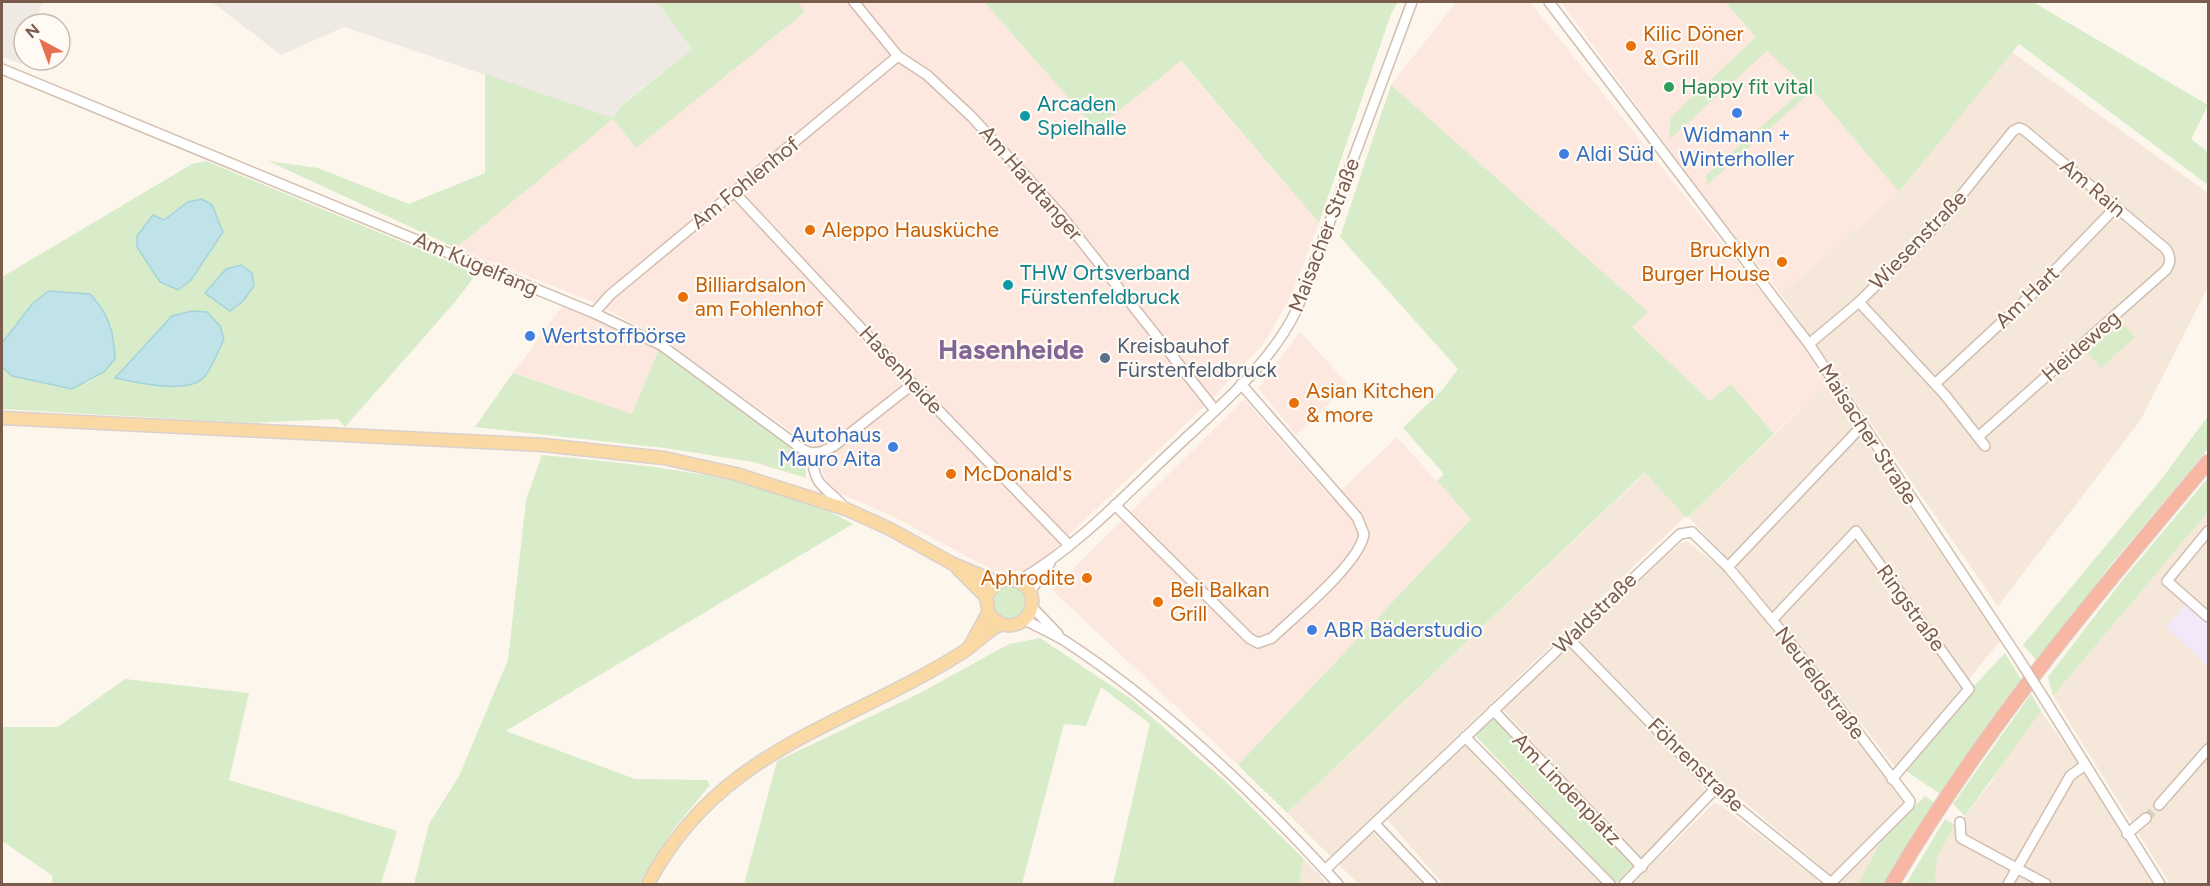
<svg xmlns="http://www.w3.org/2000/svg" width="2210" height="886" viewBox="0 0 2210 886" font-family="Figtree,sans-serif">
<style>
.residential{fill:#f5e8da}
.commercial{fill:#fde8e0}
.industrial{fill:#efe9e4}
.education{fill:#f3e8fa}
.green{fill:#d8ecc9}
.water{fill:#bfe3e8;stroke:#a5d3da;stroke-width:1.5}
.lines{fill:none;stroke-linecap:round;stroke-linejoin:round}
.minor-tunnel{stroke:#dcd0c4;stroke-width:9;stroke-dasharray:9 4.5;stroke-linecap:butt}
.minor-casing{stroke:#d1beb0;stroke-width:12}
.major-casing{stroke:#dad1cd;stroke-width:15}
.highway-casing{stroke:#dad1cd;stroke-width:16}
.minor{stroke:#fff;stroke-width:9}
.major{stroke:#fbd9a5;stroke-width:12}
.highway{stroke:#f7b7a3;stroke-width:14}
.minor-bridge-casing{stroke:#d1beb0;stroke-width:12;stroke-linecap:butt}
.minor-bridge{stroke:#fff;stroke-width:9}
.food-dot{fill:#e8710a;stroke:#fffaf3;stroke-width:2}
.leisure-dot{fill:#2e9e5b;stroke:#fffaf3;stroke-width:2}
.shop-dot{fill:#3f7fe0;stroke:#fffaf3;stroke-width:2}
.culture-dot{fill:#0f9aa8;stroke:#fffaf3;stroke-width:2}
.service-dot{fill:#5c6f8a;stroke:#fffaf3;stroke-width:2}
.labels{text-anchor:middle;stroke-width:4.5;stroke-linejoin:round;paint-order:stroke}
.food-label{font-size:21px;fill:#c56008;stroke:#fffaf3;text-anchor:start}
.leisure-label{font-size:21px;fill:#27864d;stroke:#fffaf3;text-anchor:start}
.culture-label{font-size:21px;fill:#0d838f;stroke:#fffaf3;text-anchor:start}
.shop-label{font-size:21px;fill:#366cbe;stroke:#fffaf3;text-anchor:start}
.street-label{font-size:21px;fill:#7a5c4d;stroke:#fffaf3}
.service-label{font-size:21px;fill:#4e5e75;stroke:#fffaf3;text-anchor:start}
.district-label{font-size:27px;font-weight:bold;fill:#846695;stroke:#fffaf3}
</style>
<rect width="100%" height="100%" fill="#fdf6ec"/>
<g class="residential">
<polygon points="2012,52 2208,193 2208,287 2140,421 1998,606 1781,294 1899,192"/>
<polygon points="1828,384 1856,426 1728,560 1688,517"/>
<polygon points="1860,433 2000,641 1969,679 1856,525 1772,612 1736,571 1737,564"/>
<polygon points="1646,472 1685,517 1331,857 1287,813"/>
<polygon points="2208,512 2208,884 2170,884 2053,696"/>
<polygon points="1856,537 1964,685 1897,769 1779,620"/>
<polygon points="1687,541 1723,569 1770,622 1903,802 1831,875 1717,779 1575,638 1679,544"/>
<polygon points="1568,644 1686,765 1703,788 1705,794 1641,862 1501,707"/>
<polygon points="2041,711 2077,762 2153,884 1935,884 1937,857 1955,825 1965,816 1993,780 1997,770"/>
<polygon points="1466,739 1605,884 1443,884 1385,817"/>
<polygon points="1714,803 1722,806 1816,879 1819,884 1632,884"/>
<polygon points="1372,832 1428,884 1359,884 1337,863"/>
<polygon points="1882,839 1858,884 1835,884"/>
<polygon points="1304,859 1328,884 1299,884"/>
</g>
<g class="commercial">
<polygon points="798,2 984,2 1096,129 1180,61 1319,223 1292,294 1265,342 1214,397 1031,571 994,571 894,517 830,489 813,447 662,339 595,303 456,248 613,118 636,147 805,12"/>
<polygon points="1456,2 1530,2 1805,347 1828,384 1774,434 1731,384 1710,401 1632,327 1647,312 1391,85"/>
<polygon points="1561,2 1725,2 1756,37 1813,90 1899,192 1781,294 1700,192"/>
<polygon points="563,305 589,314 659,349 632,414 513,373"/>
<polygon points="1300,332 1349,385 1296,435 1258,388"/>
<polygon points="1244,399 1332,499 1397,437 1471,519 1238,765 1052,590"/>
</g>
<g class="industrial">
<polygon points="2,2 42,2 35,24 24,24 24,55 21,64 2,57"/>
<polygon points="212,2 657,2 692,49 621,105 613,118 344,27 281,55"/>
</g>
<polygon class="education" points="2186,604 2208,622 2208,666 2166,627"/>
<g class="green">
<polygon points="657,2 798,2 805,12 636,148 613,119 456,248 268,161 318,168 409,204 485,173 485,74 613,118 621,106 692,49"/>
<polygon points="984,2 1398,2 1391,14 1319,223 1181,61 1096,129"/>
<polygon points="1725,2 2033,2 2208,105 2191,139 2208,152 2208,185 2019,44 1899,192 1813,90 1707,185 1706,175 1806,87 1767,51 1669,140 1671,117 1756,37"/>
<polygon points="1391,85 1648,312 1632,327 1710,401 1731,384 1774,434 1688,517 1685,517 1645,472 1287,813 1238,765 1471,519 1437,481 1444,474 1403,428 1443,389 1458,369 1340,237"/>
<polygon points="206,161 477,273 455,302 345,427 338,419 246,423 2,409 2,367 12,376 87,383 104,372 115,359 111,324 33,303 2,343 2,277 192,164"/>
<polygon points="2121,322 2135,337 2101,368 2088,353"/>
<polygon points="659,349 805,455 806,478 753,462 665,448 475,427 513,373 632,414"/>
<polygon points="2208,416 2208,449 2109,567 2038,662 2023,645 2163,477"/>
<path d="M542,455C641,465 765,474 853,524L506,731L635,779L707,780L710,785L672,831L639,884H414L429,824L459,776L508,660L526,500Z"/>
<polygon points="2208,478 2208,512 2053,696 2048,677 2125,577"/>
<circle cx="1008" cy="602" r="17"/>
<polygon points="1040,638 1131,699 1225,781 1304,859 1299,884 1113,884 1150,724 1101,687 1086,726 1064,724 1022,884 744,884 777,761 918,694 1009,644"/>
<polygon points="2005,653 2022,681 1940,794 1905,770 1972,688"/>
<polygon points="125,679 249,693 229,780 397,831 381,884 51,884 53,876 2,841 2,727 58,727"/>
<polygon points="2031,694 2041,711 1965,816 1953,804"/>
<polygon points="1493,714 1633,865 1615,884 1473,733"/>
<polygon points="1925,796 1935,803 1885,884 1858,884 1882,839"/>
<polygon points="1945,819 1955,825 1937,857 1935,884 1906,884"/>
</g>
<g class="water">
<polygon points="202,199 212,205 223,232 191,280 178,290 160,282 137,247 137,236 153,215 164,220 188,202"/>
<polygon points="241,265 252,273 254,286 243,301 230,311 205,293 226,269"/>
<path d="M49,291L90,294C109,314 114,332 115,359L104,372L72,389L12,376L2,367V343L33,303Z"/>
<path d="M192,311L207,312L220,326L224,339C218,351 213,366 205,376C189,396 137,382 115,378L172,316Z"/>
</g>
<g class="lines">
<polyline class="minor-tunnel" points="2146,818 2159,805"/>
<defs>
<g id="minor">
<polyline points="854,2 898,56 927,75 972,117 1060,214 1215,410"/>
<polyline points="1549,2 1809,344 2017,656"/>
<polyline points="2,69 594,313 661,345 802,449 811,453 821,452 834,446 913,384"/>
<polyline points="735,193 913,384 1069,545"/>
<polyline points="1859,302 1945,395 1985,446"/>
<polyline points="594,313 610,295 898,56"/>
<path d="M1809,344L1859,302L1939,223L2013,131L2019,128L2024,130L2166,249C2171,257 2171,262 2166,270L1978,437"/>
<polyline points="1935,384 2030,296 2116,207"/>
<path d="M811,453C816,492 824,483 844,507"/>
<path d="M1115,505L1249,638L1258,643L1272,638C1295,616 1360,563 1364,534L1357,517L1241,384"/>
<polyline points="2208,531 2167,581 2208,617"/>
<polyline points="1728,567 1782,632 1910,801 1909,805 1830,884"/>
<path d="M1018,581C1076,548 1123,497 1171,452C1216,409 1270,366 1297,309L1412,2"/>
<polyline points="1030,592 1050,563"/>
<polyline points="1032,607 1058,634"/>
<path d="M1025,620C1038,627 1052,633 1065,641C1166,707 1257,795 1338,884"/>
<polyline points="1772,620 1856,531 1969,689 1892,779"/>
<polyline points="1568,638 1715,789 1831,883"/>
<polyline points="2045,700 2160,884"/>
<polyline points="1493,710 1642,867"/>
<polyline points="1465,737 1610,884"/>
<polyline points="2159,805 2208,749"/>
<polyline points="1960,822 1961,838 2046,884"/>
<polyline points="1375,824 1432,884"/>
<polyline points="2127,834 2146,818"/>
<polyline points="1325,870 1680,534 1692,532 1728,567 1862,426"/>
<polyline points="1624,884 1715,789"/>
<polyline points="2008,884 2070,776 2085,765"/>
</g>
<g id="major">
<polyline points="2,418 543,445 664,458 736,474 846,509 890,529 953,564 997,582"/>
<polyline points="958,569 986,597"/>
<polyline points="970,646 988,613"/>
<path d="M648,884C719,748 845,727 963,652C975,645 987,630 1000,625C1003,624 1009,626 1013,625C1029,622 1037,604 1029,590C1024,584 1017,580 1010,580C998,579 991,587 986,597L989,615L1001,624"/>
</g>
<path id="highway" d="M1892,884C1981,732 2095,596 2208,462"/>
</defs>
<use href="#minor" class="minor-casing"/>
<use href="#major" class="major-casing"/>
<use href="#highway" class="highway-casing"/>
<use href="#minor" class="minor"/>
<use href="#major" class="major"/>
<use href="#highway" class="highway"/>
<defs>
<polyline id="minor-bridge" points="2017,656 2045,700"/>
</defs>
<use href="#minor-bridge" class="minor-bridge-casing"/>
<use href="#minor-bridge" class="minor-bridge"/>
</g>
<g class="food-dot">
<circle cx="1631" cy="46" r="6"/>
<circle cx="810" cy="230" r="6"/>
<circle cx="1782" cy="262" r="6"/>
<circle cx="683" cy="297" r="6"/>
<circle cx="1294" cy="403" r="6"/>
<circle cx="951" cy="474" r="6"/>
<circle cx="1087" cy="578" r="6"/>
<circle cx="1158" cy="602" r="6"/>
</g>
<circle class="leisure-dot" cx="1669" cy="87" r="6"/>
<g class="shop-dot">
<circle cx="1737" cy="113" r="6"/>
<circle cx="1564" cy="154" r="6"/>
<circle cx="530" cy="336" r="6"/>
<circle cx="893" cy="447" r="6"/>
<circle cx="1312" cy="630" r="6"/>
</g>
<g class="culture-dot">
<circle cx="1025" cy="116" r="6"/>
<circle cx="1008" cy="285" r="6"/>
</g>
<circle class="service-dot" cx="1105" cy="358" r="6"/>
<g class="labels">
<g class="food-label">
<text x="1643" y="41">Kilic Döner<tspan x="1643" dy="24">&amp; Grill</tspan></text>
<text x="822" y="237">Aleppo Hausküche</text>
<text x="1770" y="257" text-anchor="end">Brucklyn<tspan x="1770" dy="24">Burger House</tspan></text>
<text x="695" y="292">Billiardsalon<tspan x="695" dy="24">am Fohlenhof</tspan></text>
<text x="1306" y="398">Asian Kitchen<tspan x="1306" dy="24">&amp; more</tspan></text>
<text x="963" y="481">McDonald's</text>
<text x="1075" y="585" text-anchor="end">Aphrodite</text>
<text x="1170" y="597">Beli Balkan<tspan x="1170" dy="24">Grill</tspan></text>
</g>
<g class="leisure-label">
<text x="1681" y="94">Happy fit vital</text>
</g>
<g class="culture-label">
<text x="1037" y="111">Arcaden<tspan x="1037" dy="24">Spielhalle</tspan></text>
<text x="1020" y="280">THW Ortsverband<tspan x="1020" dy="24">Fürstenfeldbruck</tspan></text>
</g>
<g class="shop-label">
<text x="1737" y="142" text-anchor="middle">Widmann +<tspan x="1737" dy="24">Winterholler</tspan></text>
<text x="1576" y="161">Aldi Süd</text>
<text x="542" y="343">Wertstoffbörse</text>
<text x="881" y="442" text-anchor="end">Autohaus<tspan x="881" dy="24">Mauro Aita</tspan></text>
<text x="1324" y="637">ABR Bäderstudio</text>
</g>
<g class="street-label">
<text transform="translate(745 183) rotate(-39)" y="7">Am Fohlenhof</text>
<text transform="translate(1031 183) rotate(49)" y="7">Am Hardtanger</text>
<text transform="translate(2093 188) rotate(40)" y="7">Am Rain</text>
<text transform="translate(1324 235) rotate(-69)" y="7">Maisacher Straße</text>
<text transform="translate(1918 240) rotate(-46)" y="7">Wiesenstraße</text>
<text transform="translate(476 264) rotate(23)" y="7">Am Kugelfang</text>
<text transform="translate(2027 297) rotate(-44)" y="7">Am Hart</text>
<text transform="translate(2081 346) rotate(-41)" y="7">Heideweg</text>
<text transform="translate(901 370) rotate(47)" y="7">Hasenheide</text>
<text transform="translate(1868 434) rotate(57)" y="7">Maisacher Straße</text>
<text transform="translate(1911 608) rotate(54)" y="7">Ringstraße</text>
<text transform="translate(1595 613) rotate(-44)" y="7">Waldstraße</text>
<text transform="translate(1820 683) rotate(53)" y="7">Neufeldstraße</text>
<text transform="translate(1696 765) rotate(44)" y="7">Föhrenstraße</text>
<text transform="translate(1567 789) rotate(46)" y="7">Am Lindenplatz</text>
</g>
<g class="service-label">
<text x="1117" y="353">Kreisbauhof<tspan x="1117" dy="24">Fürstenfeldbruck</tspan></text>
</g>
<g class="district-label">
<text x="1011" y="359">Hasenheide</text>
</g>
</g>
<rect width="2210" height="886" fill="none" stroke="#7a5c4d" stroke-width="6"/>
<g transform="translate(42 42) rotate(319)"><circle r="28" fill="#fffaf3" stroke="#cabbb1" stroke-width="1.5"/>
<path d="M0-4.5L10 22L0 15L-10 22Z" fill="#e76f51"/>
<text y="-9" font-size="16" font-weight="bold" text-anchor="middle" fill="#7a5c4d">N</text>
</g>
</svg>
